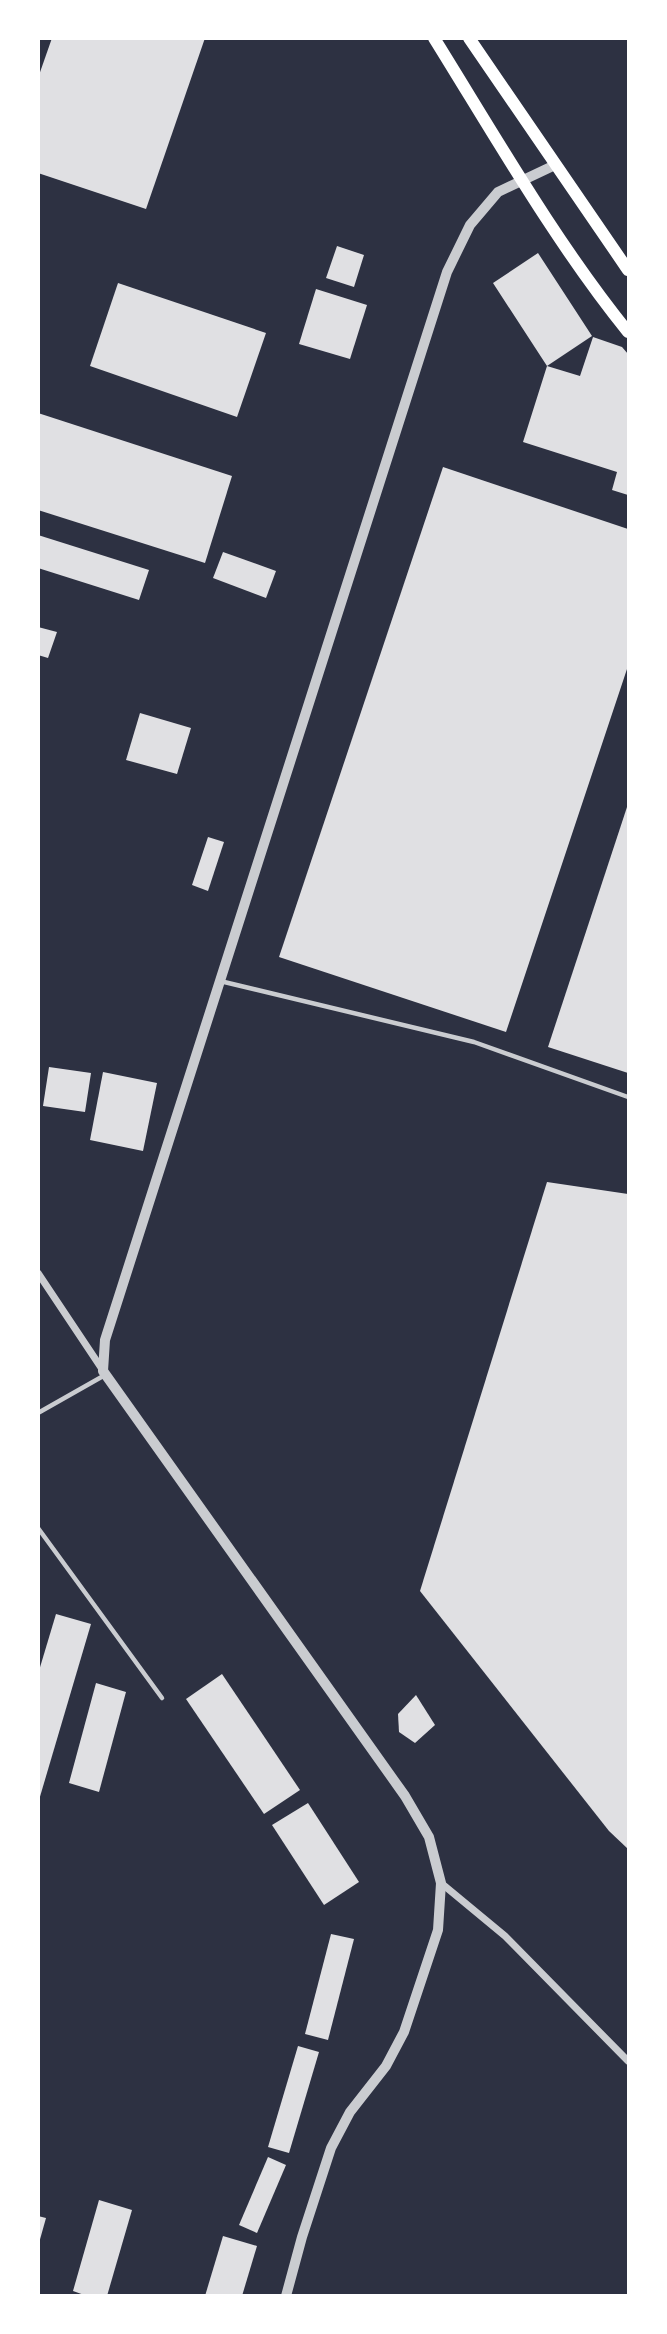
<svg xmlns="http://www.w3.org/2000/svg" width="667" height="2334" viewBox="0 0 667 2334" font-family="'Noto Sans',sans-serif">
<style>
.building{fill:#e0e0e3}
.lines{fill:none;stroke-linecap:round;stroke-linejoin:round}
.service{stroke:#caccd0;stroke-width:4.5}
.minor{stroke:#caccd0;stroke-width:7}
.tertiary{stroke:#caccd0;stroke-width:10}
.primary{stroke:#fff;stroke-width:12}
</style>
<rect width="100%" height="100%" fill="#2d3142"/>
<g class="building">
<polygon points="52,38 205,38 146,209 38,173 38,78"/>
<polygon points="337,246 364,255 354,287 326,278"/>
<polygon points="538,253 592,336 547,366 580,376 593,337 622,347 628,354 628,495 612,490 617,472 523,442 547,366 493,283"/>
<polygon points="118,283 266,333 237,417 90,366"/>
<polygon points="316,289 367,305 350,359 299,344"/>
<polygon points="38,413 232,476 205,563 38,510"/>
<polygon points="443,467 628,529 628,666 506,1032 279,957"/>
<polygon points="38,535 149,570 139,600 38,568"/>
<polygon points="223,552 276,571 266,598 213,578"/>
<polygon points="38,627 57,632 48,658 38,655"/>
<polygon points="140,713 191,728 177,774 126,760"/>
<polygon points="628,804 628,1073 548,1047"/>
<polygon points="208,837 224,842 208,891 192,885"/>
<polygon points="49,1067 91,1073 85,1112 43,1106"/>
<polygon points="103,1072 157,1083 143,1151 90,1140"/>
<polygon points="547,1182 628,1194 628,1849 609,1831 420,1591"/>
<polygon points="56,1614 91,1624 39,1800 38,1674"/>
<polygon points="222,1674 300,1790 264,1814 186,1699"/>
<polygon points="96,1683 126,1692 99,1792 69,1783"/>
<polygon points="416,1695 435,1725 415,1743 399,1732 398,1714"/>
<polygon points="308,1803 359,1882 324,1905 272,1825"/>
<polygon points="331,1934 354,1939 328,2040 305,2034"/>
<polygon points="298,2046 319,2052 289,2153 268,2147"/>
<polygon points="268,2157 286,2165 257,2233 239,2225"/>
<polygon points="99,2200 132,2210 107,2296 87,2296 73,2291"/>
<polygon points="38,2216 46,2218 39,2243 38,2243"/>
<polygon points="223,2236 257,2246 242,2296 205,2296"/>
</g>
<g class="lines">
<g class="service">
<polyline points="220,981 474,1042 628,1097"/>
<polyline points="38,1413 105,1375"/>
<polyline points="38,1528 162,1698"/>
</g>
<g class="minor">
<polyline points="38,1273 102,1369"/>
<polyline points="441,1883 505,1936 628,2061"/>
</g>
<polyline class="tertiary" points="286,2296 302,2237 331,2148 350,2112 386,2066 404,2032 438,1930 441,1883 429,1837 405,1796 103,1371 105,1340 447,272 470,225 498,192 555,165"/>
<g class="primary">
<path d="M434,38C495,136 556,243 628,332"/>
<polyline points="469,38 628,270"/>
</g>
</g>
<rect width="667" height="2334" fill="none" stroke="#ffffff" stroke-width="80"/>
</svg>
